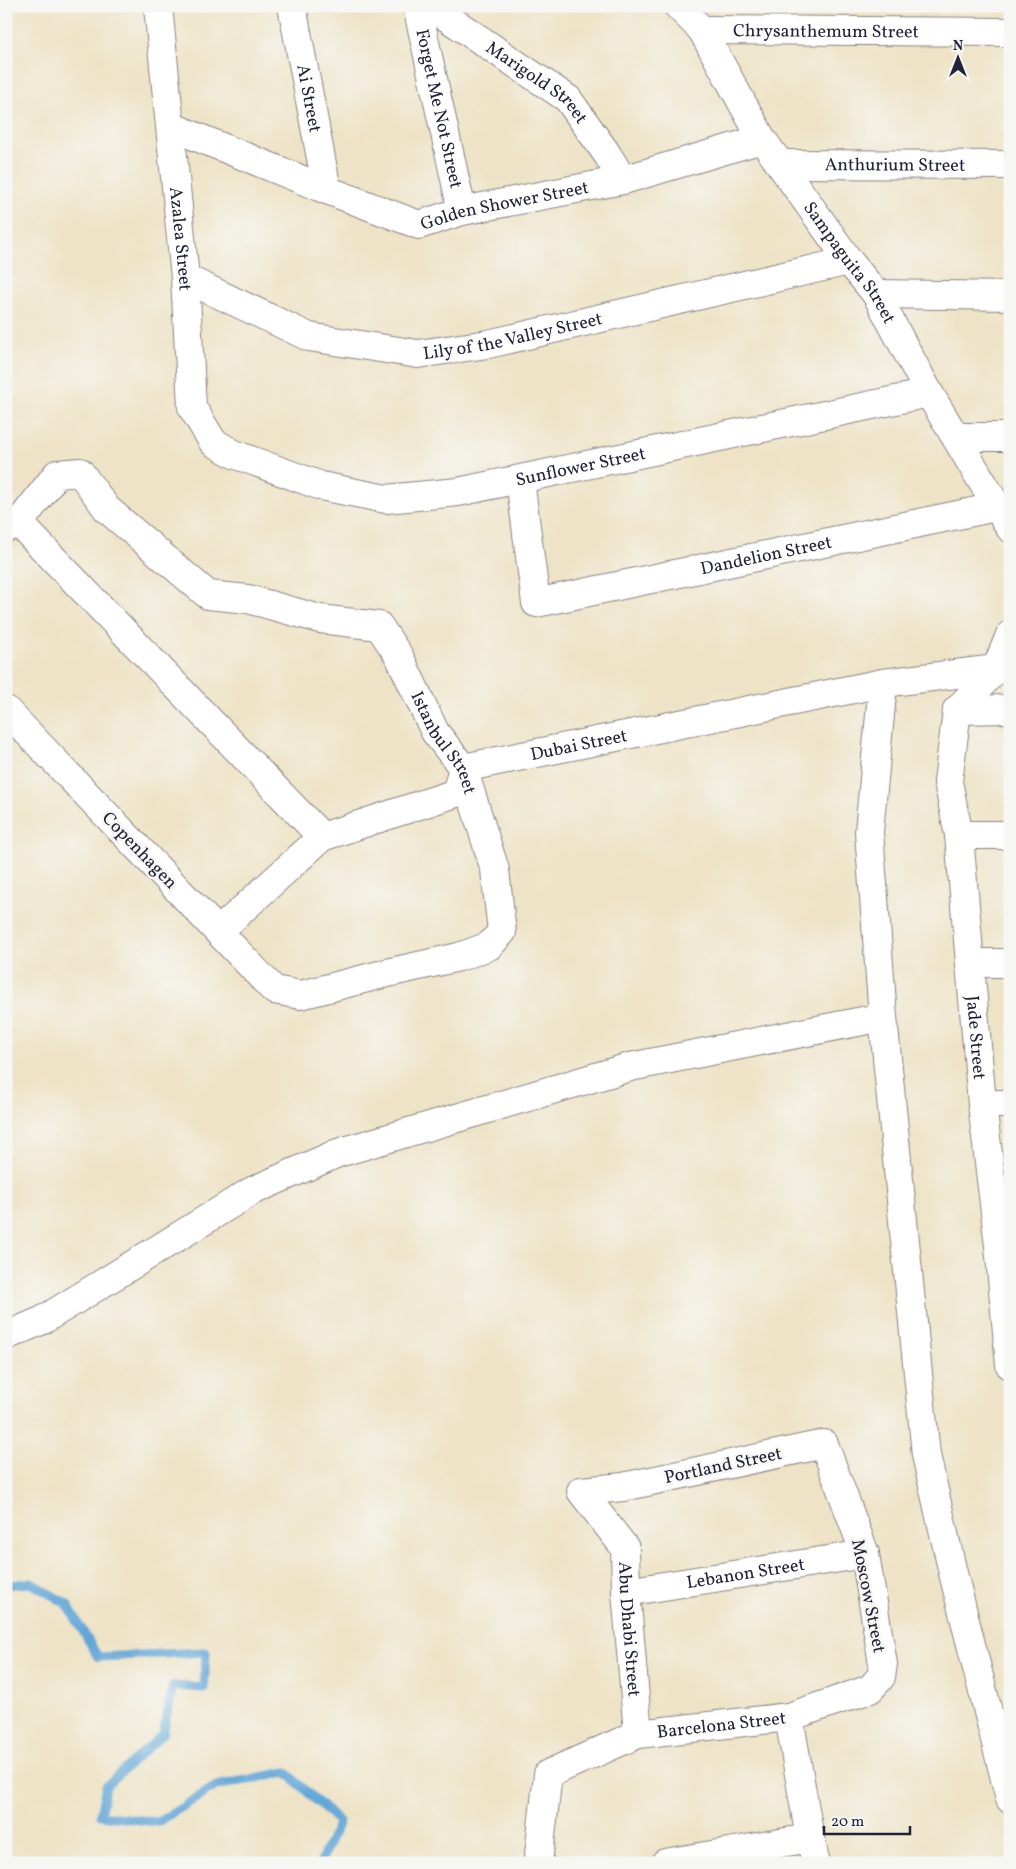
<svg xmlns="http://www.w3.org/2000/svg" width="1016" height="1869" viewBox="0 0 1016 1869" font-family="Vollkorn,serif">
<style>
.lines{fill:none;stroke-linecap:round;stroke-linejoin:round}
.stream{stroke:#63a7d8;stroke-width:9}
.minor-casing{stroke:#888280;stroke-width:30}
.minor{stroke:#fff;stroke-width:28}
.labels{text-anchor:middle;stroke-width:5;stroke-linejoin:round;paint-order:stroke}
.street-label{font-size:18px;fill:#22223b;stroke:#f6f6f2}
</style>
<rect width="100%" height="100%" fill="#f6f6f2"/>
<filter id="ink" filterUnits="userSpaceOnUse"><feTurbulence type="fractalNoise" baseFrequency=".02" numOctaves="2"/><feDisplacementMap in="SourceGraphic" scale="10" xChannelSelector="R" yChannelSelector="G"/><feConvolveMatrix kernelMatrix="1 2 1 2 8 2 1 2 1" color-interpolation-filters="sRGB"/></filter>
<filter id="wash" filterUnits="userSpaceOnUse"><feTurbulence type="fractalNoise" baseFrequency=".0096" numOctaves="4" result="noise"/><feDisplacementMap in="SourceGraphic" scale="20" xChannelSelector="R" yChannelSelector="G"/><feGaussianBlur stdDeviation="1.12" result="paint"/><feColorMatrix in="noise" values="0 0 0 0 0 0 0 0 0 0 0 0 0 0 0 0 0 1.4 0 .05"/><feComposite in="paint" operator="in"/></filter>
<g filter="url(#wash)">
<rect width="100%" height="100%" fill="#eee3c6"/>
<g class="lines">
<polyline class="stream" points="6,1585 31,1583 67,1604 98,1657 206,1652 204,1688 173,1686 163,1734 106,1786 100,1815 158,1822 216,1786 286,1772 339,1822 320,1863"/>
</g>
</g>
<g filter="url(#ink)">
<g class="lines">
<defs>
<g id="minor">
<path id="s1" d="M158,6L185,278L192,407L213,442L234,454L321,486L386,499L458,492L929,393"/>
<path id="s2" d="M292,6L327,190"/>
<path id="s3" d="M417,6L462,211"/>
<path id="s4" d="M430,6L568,99L607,154L623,180"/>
<path id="s5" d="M678,6L702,30L762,139L849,261L876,294L929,393L1010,528"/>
<path id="s6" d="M702,30L1010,32"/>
<path id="s7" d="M170,126L327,190L419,225L462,211L623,180L762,139"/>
<path id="s8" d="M780,164L1010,165"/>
<path id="s9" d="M185,278L309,337L418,354L488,344L849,261"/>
<polyline points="876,294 1010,296"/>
<polyline points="956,437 1010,437"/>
<path id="s10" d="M520,480L536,603L996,507"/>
<polyline points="19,523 322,837"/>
<path id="s11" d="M6,528L19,523L57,474L80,472L107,509L208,595L248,599L320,619L379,626L399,656L435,732L463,768L495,870L502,932L489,946L459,957L387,973L301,995L274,990L6,710"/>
<polyline points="883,683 869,832 883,1017 926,1455 953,1573 1010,1799"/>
<path id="s12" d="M957,710L948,782L959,835L982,1104L999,1246L1010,1365"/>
<polyline points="957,710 996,669 1010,635"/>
<polyline points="957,710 1010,709"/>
<path id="s13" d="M463,768L883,683L996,669"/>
<polyline points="959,835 1010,835"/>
<polyline points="219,931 322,837 456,793 463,768"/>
<polyline points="970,963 1010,963"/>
<polyline points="982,1104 1010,1104"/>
<polyline points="6,1336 43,1320 252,1191 338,1153 630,1067 883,1017"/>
<path id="s14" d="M626,1592L865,1554"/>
<polyline points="789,1717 810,1838 816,1863"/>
<path id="s15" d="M538,1863L548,1774L638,1734L789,1717L870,1689L881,1677L883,1664L865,1554L824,1444L623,1487L581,1491L625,1548L626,1592L638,1734"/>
<polyline points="665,1863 810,1838"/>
</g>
</defs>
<use href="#minor" class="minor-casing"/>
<use href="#minor" class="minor"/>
</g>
</g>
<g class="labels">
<g class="street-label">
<text dy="6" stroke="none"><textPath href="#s6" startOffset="124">Chrysanthemum Street</textPath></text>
<text dy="6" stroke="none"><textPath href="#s4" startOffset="132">Marigold Street</textPath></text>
<text dy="6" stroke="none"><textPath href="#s2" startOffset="94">Ai Street</textPath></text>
<text dy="6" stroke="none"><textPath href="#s3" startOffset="105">Forget Me Not Street</textPath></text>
<text dy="6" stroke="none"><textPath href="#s8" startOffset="115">Anthurium Street</textPath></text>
<text dy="6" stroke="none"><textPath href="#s7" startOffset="356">Golden Shower Street</textPath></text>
<text dy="6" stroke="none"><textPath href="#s1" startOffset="234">Azalea Street</textPath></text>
<text dy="6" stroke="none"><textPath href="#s5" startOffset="310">Sampaguita Street</textPath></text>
<text dy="6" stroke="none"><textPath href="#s9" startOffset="344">Lily of the Valley Street</textPath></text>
<text dy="6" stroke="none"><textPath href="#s1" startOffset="824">Sunflower Street</textPath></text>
<text dy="6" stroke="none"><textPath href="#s10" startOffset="359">Dandelion Street</textPath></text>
<text dy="6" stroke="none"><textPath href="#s11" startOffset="586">Istanbul Street</textPath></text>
<text dy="6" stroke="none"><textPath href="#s13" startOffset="118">Dubai Street</textPath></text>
<text transform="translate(140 850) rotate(46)" y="6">Copenhagen</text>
<text dy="6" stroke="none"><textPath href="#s12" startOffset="330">Jade Street</textPath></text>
<text transform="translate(723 1465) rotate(-12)" y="6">Portland Street</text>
<text dy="6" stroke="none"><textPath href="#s14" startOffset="121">Lebanon Street</textPath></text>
<text transform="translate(869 1596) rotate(79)" y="6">Moscow Street</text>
<text dy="6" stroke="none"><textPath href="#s15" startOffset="1085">Abu Dhabi Street</textPath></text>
<text dy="6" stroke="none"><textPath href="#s15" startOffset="272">Barcelona Street</textPath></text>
</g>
</g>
<rect width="1016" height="1869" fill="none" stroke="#f6f6f2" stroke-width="25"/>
<g transform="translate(958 58)" stroke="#f6f6f2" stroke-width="4" paint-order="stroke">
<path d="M0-4L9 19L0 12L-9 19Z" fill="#22223b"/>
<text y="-8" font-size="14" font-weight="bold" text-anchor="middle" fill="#22223b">N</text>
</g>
<path d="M824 1826v8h86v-8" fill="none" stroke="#22223b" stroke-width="2.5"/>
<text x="831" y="1826" font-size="15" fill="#22223b" stroke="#f6f6f2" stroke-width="4" paint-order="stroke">20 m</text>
</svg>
